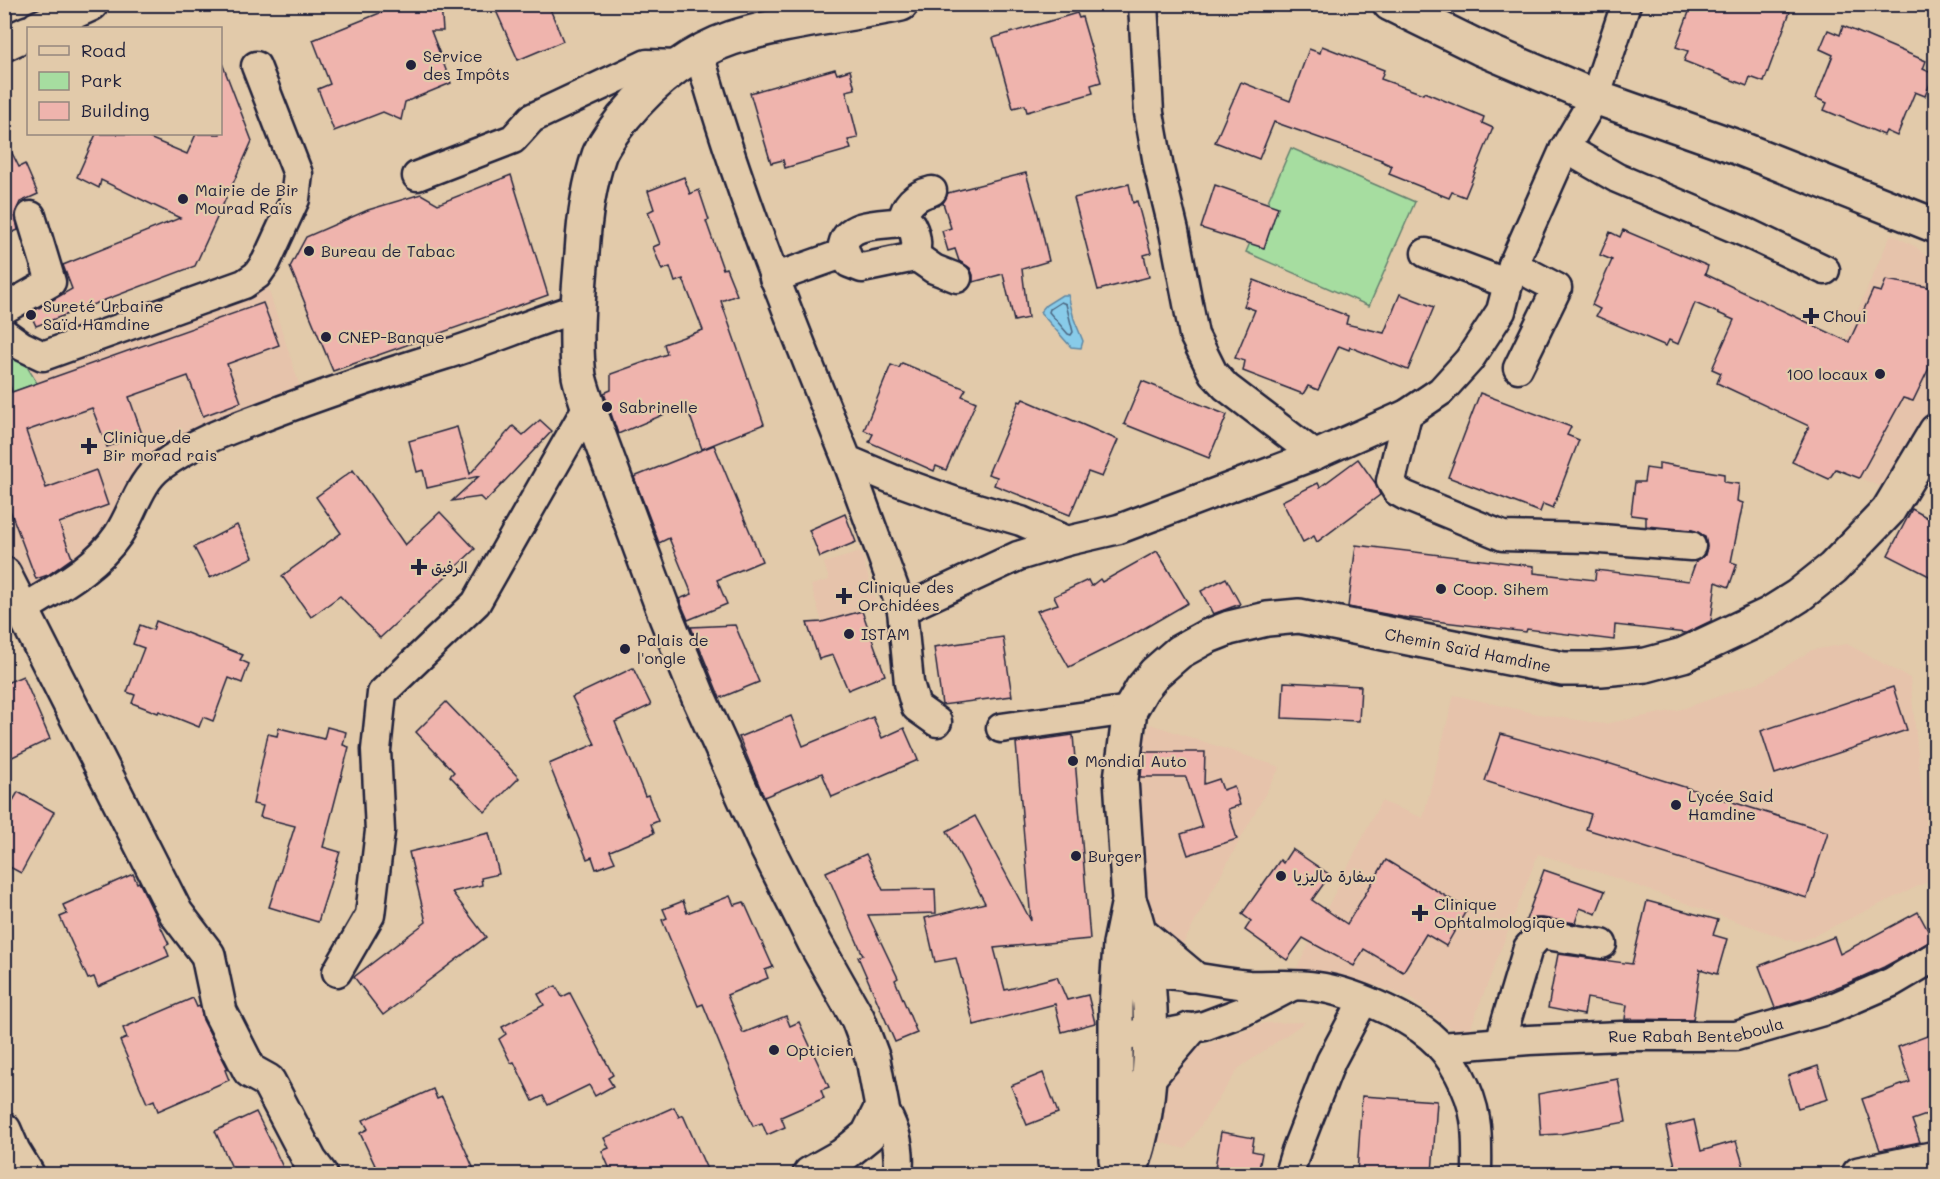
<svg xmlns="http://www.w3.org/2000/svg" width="1940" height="1179" viewBox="0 0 1940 1179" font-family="Mali,'Playpen Sans Arabic',sans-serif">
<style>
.built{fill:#e6c3ab}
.green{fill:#a6dda0;stroke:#64806e;stroke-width:1.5}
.water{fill:#88cbe9;stroke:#5f87a3;stroke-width:1.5}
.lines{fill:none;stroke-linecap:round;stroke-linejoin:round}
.shore{stroke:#4b6681;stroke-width:1.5}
.building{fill:#efb4ad;stroke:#22223b;stroke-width:1.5}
.minor-casing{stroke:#22223b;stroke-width:33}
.major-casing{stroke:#22223b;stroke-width:38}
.highway-casing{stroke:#22223b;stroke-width:38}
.minor{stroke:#e2caaa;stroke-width:28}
.major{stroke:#e2caaa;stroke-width:33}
.highway{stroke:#e2caaa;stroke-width:33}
.poi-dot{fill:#22223b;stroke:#e2caaa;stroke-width:2}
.labels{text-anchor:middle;stroke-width:4.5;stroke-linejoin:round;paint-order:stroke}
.poi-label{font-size:16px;fill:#22223b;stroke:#e2caaa;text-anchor:start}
.street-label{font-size:16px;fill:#22223b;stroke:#e2caaa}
</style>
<rect width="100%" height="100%" fill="#e2caaa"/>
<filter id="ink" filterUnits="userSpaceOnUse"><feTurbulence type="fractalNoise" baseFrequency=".0167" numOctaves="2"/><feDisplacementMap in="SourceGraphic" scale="12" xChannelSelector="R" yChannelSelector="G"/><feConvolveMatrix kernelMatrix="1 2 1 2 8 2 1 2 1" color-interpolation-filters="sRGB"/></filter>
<g filter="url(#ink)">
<g class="built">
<polygon points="1891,234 1916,247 1935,264 1935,412 1894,492 1837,469 1829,479 1792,462"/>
<polygon points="267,285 302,393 190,436 93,551 24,592 5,553 5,345 37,362"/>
<polygon points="861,552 877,606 822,622 811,585 829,580 824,563"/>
<polygon points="1847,644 1910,678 1922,792 1935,850 1935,878 1811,937 1795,942 1601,873 1538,854 1466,1039 1407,996 1357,980 1295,972 1381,801 1423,818 1454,695 1538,714 1604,724 1682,709 1762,681 1812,650"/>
<polygon points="1150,724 1280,767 1179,951 1145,909 1142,893 1146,873 1132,773"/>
<polygon points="1305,1022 1239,1068 1185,1149 1159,1142 1165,1125 1153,1123 1153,1109 1171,1073 1197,1048 1264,1023"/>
</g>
<g class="green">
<polygon points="1291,148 1415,202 1369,306 1246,252"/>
<polygon points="5,352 25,363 37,383 5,395"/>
</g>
<polygon class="water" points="1062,295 1068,295 1074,319 1083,341 1081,348 1071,347 1040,312 1046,305"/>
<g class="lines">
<polygon class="shore" points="1061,302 1066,304 1073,332 1071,335 1068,334 1049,312 1050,309"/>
</g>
<g class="building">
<polygon points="402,4 441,4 443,31 431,31 451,83 405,102 401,120 383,112 334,131 318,89 330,84 313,40"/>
<polygon points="493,4 548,4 563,41 518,60"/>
<polygon points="1692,4 1770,4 1790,12 1764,82 1750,77 1747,86 1684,61 1688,51 1676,47"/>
<polygon points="1077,13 1079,18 1082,17 1101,82 1091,85 1093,93 1027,112 1025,105 1013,108 993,38"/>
<polygon points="1843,26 1926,61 1923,69 1934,74 1925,96 1915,92 1897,136 1886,131 1884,135 1824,110 1827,103 1816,98 1833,55 1820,49 1828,30 1840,35"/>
<polygon points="1322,46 1384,70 1381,79 1423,94 1424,92 1484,117 1482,123 1493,128 1465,197 1452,192 1449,198 1389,174 1392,166 1381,161 1382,160 1274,122 1259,159 1215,142 1241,82 1290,101 1309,49 1320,53"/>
<polygon points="220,63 222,63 252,141 231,188 223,191 226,198 195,266 36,326 30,313 72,289 63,265 180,218 101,180 99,188 77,177 96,134 140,134 187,154 196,134 220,134"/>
<polygon points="835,69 837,74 850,70 855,89 846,91 858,138 848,140 851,149 812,160 785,168 783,160 771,163 750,93"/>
<polygon points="4,137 19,167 25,164 38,194 20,202 15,213 18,230 4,236"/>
<polygon points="1026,173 1038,214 1049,261 1022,269 1028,318 1014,321 1003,274 973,282 973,275 970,268 959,261 955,249 948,251 942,231 951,228 943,203 948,193"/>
<polygon points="511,175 548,295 333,371 290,267 306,237 368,210 421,194 438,204"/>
<polygon points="684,177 690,194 699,190 709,220 706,221 723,269 726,268 737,295 721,301 764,424 702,449 686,405 618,434 604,393 611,390 611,374 667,354 664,344 703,330 683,279 675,282 670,267 662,270 653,247 660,244 648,212 654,209 648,191"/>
<polygon points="1129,184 1133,203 1137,201 1151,253 1144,255 1149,277 1098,290 1074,198"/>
<polygon points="1215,185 1278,207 1264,248 1201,228"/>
<polygon points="1623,230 1708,266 1705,274 1849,342 1873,290 1881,292 1886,280 1935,288 1935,341 1929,368 1913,401 1903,398 1859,478 1836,469 1829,479 1792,462 1809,426 1717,383 1721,373 1712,369 1734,320 1695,303 1678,344 1669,340 1666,346 1596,316 1600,309 1592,305 1612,260 1600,255 1610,232 1620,237"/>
<polygon points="1254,280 1348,316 1346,324 1384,333 1400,294 1434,307 1408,370 1350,347 1349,350 1339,346 1318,390 1308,386 1303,394 1243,371 1245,361 1235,358 1255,310 1244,306"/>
<polygon points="263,303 279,345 227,364 241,402 203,416 188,376 129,397 142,434 107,447 92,408 26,431 46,488 96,470 108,505 59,523 72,558 48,575 36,579 4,494 4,380 8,379 12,392"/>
<polygon points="902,363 966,389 962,396 976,402 946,470 936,466 934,471 869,442 873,434 864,430 891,365 899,368"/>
<polygon points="1142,381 1227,415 1209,458 1124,424"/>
<polygon points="1480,393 1571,427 1567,435 1579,440 1553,508 1543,504 1540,512 1448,477"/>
<polygon points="1023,399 1118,440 1102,477 1088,472 1070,515 994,485 997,477 988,474 1019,401 1021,402"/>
<polygon points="540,420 552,431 485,502 480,497 452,501 479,476 427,488 423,470 417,472 409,441 457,427 470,474 513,426 523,435"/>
<polygon points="714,445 762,561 717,580 727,604 688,620 679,599 692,594 669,538 659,543 634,477"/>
<polygon points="1358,459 1376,484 1380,495 1317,542 1314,536 1303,542 1282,501 1318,483 1320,487"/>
<polygon points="1659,463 1724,474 1724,482 1739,484 1737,501 1743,503 1731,562 1737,564 1729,587 1716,582 1711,621 1686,633 1615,625 1614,640 1527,629 1526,632 1402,617 1348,607 1356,545 1534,566 1534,573 1595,580 1596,570 1689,581 1696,561 1705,555 1707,547 1705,536 1692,530 1646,526 1646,517 1631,515 1635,482 1644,482 1646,468 1659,470"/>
<polygon points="353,470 405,545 440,512 475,549 380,638 340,596 311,617 282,576 341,533 316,497"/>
<polygon points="1912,509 1935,522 1935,579 1888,555"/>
<polygon points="845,514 856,542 820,557 809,530"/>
<polygon points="237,525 253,557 210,578 194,547"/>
<polygon points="1157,551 1188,603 1131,636 1069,667 1037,611 1058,604 1054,596 1088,580 1091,586 1100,579 1102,582"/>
<polygon points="1226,578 1240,604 1213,614 1201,591"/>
<polygon points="862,611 885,675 848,690 833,655 819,659 807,623 822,622"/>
<polygon points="156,621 243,655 240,660 249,664 242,683 229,678 213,721 203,717 199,727 159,711 158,713 132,703 135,695 127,692 144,648 133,644 140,625 153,630"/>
<polygon points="735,625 759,682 720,698 691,627"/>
<polygon points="1003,637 1012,696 942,705 934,647"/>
<polygon points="633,668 651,705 615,722 645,796 648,795 658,821 651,824 654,833 610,851 615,862 596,869 592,857 587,859 549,764 595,744 572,697"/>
<polygon points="23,676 50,739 4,761 4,684"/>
<polygon points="1284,682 1361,686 1359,721 1282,718"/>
<polygon points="1893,687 1907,730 1775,774 1761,731"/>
<polygon points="446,702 519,778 485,812 450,776 454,772 416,732"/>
<polygon points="791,716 803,746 873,717 882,738 904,728 918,760 832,797 822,773 764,797 739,737"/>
<polygon points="327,727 346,732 343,745 349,747 323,847 340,852 318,922 269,907 295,826 260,817 263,806 253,804 268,734 277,736 279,728 324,739"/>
<polygon points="1501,734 1607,764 1608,763 1828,832 1807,898 1586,829 1591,814 1485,781"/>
<polygon points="1073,735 1090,939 994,948 1005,990 1057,977 1067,1000 1088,995 1095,1023 1062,1032 1055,1004 974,1025 956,958 935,962 925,918 985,903 947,831 975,816 1031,921 1016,743"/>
<polygon points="1143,752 1205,752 1204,784 1219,779 1223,790 1234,786 1240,805 1228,809 1237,839 1188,855 1181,834 1202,827 1186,777 1141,777"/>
<polygon points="18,792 54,812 21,873 4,864 4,816"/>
<polygon points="489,833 499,874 481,878 482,885 452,892 486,937 383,1015 354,977 426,922 409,852"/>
<polygon points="1292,849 1330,875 1312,900 1347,924 1386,860 1467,909 1446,946 1426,934 1403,972 1364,949 1354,966 1303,938 1287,960 1245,930 1251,921 1242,914 1280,860 1283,863"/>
<polygon points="866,854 883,890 935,889 936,913 868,915 898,978 895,980 917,1033 895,1042 858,957 863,955 826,872"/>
<polygon points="1544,870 1605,891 1596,914 1580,908 1575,923 1543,918 1535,918 1530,922 1526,920"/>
<polygon points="133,874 137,883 139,882 169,944 165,946 169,956 98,987 94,977 88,979 60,917 67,914 63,905"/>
<polygon points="730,896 734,905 744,902 773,967 765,970 768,978 727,995 743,1033 786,1016 790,1026 799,1022 829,1087 821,1090 824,1098 781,1117 785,1127 767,1135 762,1123 753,1126 703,1004 698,1006 662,920 667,918 663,909 683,901 687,913"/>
<polygon points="1647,901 1718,920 1713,935 1727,939 1717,974 1700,969 1693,1020 1625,1019 1627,1005 1587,998 1584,1015 1548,1008 1558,954 1632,964"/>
<polygon points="1918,912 1933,940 1884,967 1848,983 1811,997 1775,1008 1759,966 1834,937 1840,954"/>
<polygon points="556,986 562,997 570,993 613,1075 608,1078 613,1086 595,1096 589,1085 548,1105 543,1096 533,1101 514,1062 511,1063 499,1039 506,1034 502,1027 544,1005 538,994"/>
<polygon points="193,998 197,1007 200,1006 203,1020 228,1069 225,1070 229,1080 158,1111 154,1100 147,1103 120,1041 127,1038 123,1028"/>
<polygon points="1935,1033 1935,1112 1912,1120 1920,1142 1880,1150 1862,1099 1910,1082 1898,1047"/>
<polygon points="1818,1066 1828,1099 1798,1108 1788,1076"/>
<polygon points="1043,1073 1058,1113 1027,1125 1011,1086"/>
<polygon points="1618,1079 1626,1122 1560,1134 1541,1135 1538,1094"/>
<polygon points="433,1089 437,1099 442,1097 476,1174 379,1174 360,1133 368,1129 363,1120"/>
<polygon points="1362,1096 1437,1101 1432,1174 1357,1174"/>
<polygon points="674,1107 679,1117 683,1115 709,1174 612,1174 602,1151 609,1148 604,1138"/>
<polygon points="256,1112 274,1148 286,1174 235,1174 215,1131"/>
<polygon points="1694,1120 1701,1151 1736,1141 1746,1174 1677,1174 1666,1127"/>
<polygon points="1221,1132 1254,1138 1252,1151 1262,1153 1258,1174 1214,1174"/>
</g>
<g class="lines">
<defs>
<g id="minor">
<polyline points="1143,4 1149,113 1159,169 1174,231 1194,335 1213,373 1226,387 1315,455"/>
<path d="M699,53C738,192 793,326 847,460L892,479L953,501L1021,521L1067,541L1119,529L1315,455L1407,414L1441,391L1469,360L1501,311L1513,265L1565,148L1595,97L1626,4"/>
<polyline points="1565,148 1617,178 1747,233 1825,270"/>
<polyline points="417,176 513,139 532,118 647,64 677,65"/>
<path d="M902,222L911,225C916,235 920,250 910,258L862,268L849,263L843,245C848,222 882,225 902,222Z"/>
<path d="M902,222C905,205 915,195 932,191"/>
<polyline points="1426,253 1508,284"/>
<polyline points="914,255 934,269 957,278"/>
<polyline points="1513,265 1557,288 1518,368"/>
<polyline points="774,278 845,253"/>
<polyline points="4,309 51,282 31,216"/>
<polyline points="4,333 22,346 43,356 244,284 257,275 266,262 295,199 298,174 256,66"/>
<polyline points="1407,414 1391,481 1397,491 1406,496 1503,536 1588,538 1691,546"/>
<polyline points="847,460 902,610 909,683 916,707 937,722"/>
<path d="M22,610C55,589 95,569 118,535C133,513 139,482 161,466C192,443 228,430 263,417C323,394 383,374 444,355C489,341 533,322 578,308"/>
<polyline points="902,610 1018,556 1067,541"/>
<polyline points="1001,728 1130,710"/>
<polyline points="337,972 370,915 380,831 376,750 382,693 476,603 588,406"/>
<path d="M1167,974C1194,976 1221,983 1249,985C1271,986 1295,983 1317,987C1350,991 1405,1015 1430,1036C1452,1054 1471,1092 1475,1119C1478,1137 1477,1157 1477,1174"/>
<polyline points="1115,1038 1137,1034 1173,1032 1204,1026 1244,1011 1292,986"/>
<polyline points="1500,1042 1528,948 1540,934 1602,944"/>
<path id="s1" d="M1441,1047L1529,1040L1621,1036H1736L1830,1009L1892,982L1936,956"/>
<path d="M882,1107C896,1128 901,1149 898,1174"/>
<polyline points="1289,1174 1296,1151 1331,1061 1363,1001"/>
</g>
<g id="major">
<polyline points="1390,4 1480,48 1595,97 1734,146 1936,226"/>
<polyline points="4,574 176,913 208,955 220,1012 250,1071 268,1081 310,1161 320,1174"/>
<polyline points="1141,934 1190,975"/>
<polyline points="1148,1078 1189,1030"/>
<polyline points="4,1130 13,1151 27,1174"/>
<path d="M810,1174L842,1156L868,1135L882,1107L873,1059L858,1019L815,943L767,848L699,698L666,617L588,406C585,396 581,386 579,376C574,335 579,293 582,253C584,220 588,187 599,155C604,142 615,129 624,117C653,82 687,53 732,38C786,21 845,16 901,4"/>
<path id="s2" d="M1119,1174L1116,1159V1007L1120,944L1129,900L1121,779L1130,710L1142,689L1155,673L1179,652L1206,637L1229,628L1267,619L1299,616L1563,669H1601L1646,665L1683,655L1768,615L1798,596L1833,568L1888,511L1936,431"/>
<path d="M1129,1174C1157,1101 1158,979 1131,905"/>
<polyline points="1859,1174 1936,1158"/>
</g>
<g id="highway">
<polyline points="38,28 91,4"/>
<polyline points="4,44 28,33"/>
</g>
</defs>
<use href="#minor" class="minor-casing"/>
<use href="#major" class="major-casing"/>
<use href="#highway" class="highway-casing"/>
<use href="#minor" class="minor"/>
<use href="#major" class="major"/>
<use href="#highway" class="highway"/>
</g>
</g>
<g class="poi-dot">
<circle cx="411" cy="65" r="6"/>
<circle cx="183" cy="199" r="6"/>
<circle cx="309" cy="251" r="6"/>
<circle cx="31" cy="315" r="6"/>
<path d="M1808 307h6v6h6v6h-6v6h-6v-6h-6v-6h6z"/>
<circle cx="326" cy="337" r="6"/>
<circle cx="1880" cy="374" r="6"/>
<circle cx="607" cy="407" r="6"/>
<path d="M86 437h6v6h6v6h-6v6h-6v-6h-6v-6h6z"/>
<path d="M416 558h6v6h6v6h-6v6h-6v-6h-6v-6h6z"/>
<circle cx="1441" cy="589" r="6"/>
<path d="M841 587h6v6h6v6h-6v6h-6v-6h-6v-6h6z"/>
<circle cx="849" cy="634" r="6"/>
<circle cx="625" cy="649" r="6"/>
<circle cx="1073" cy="761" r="6"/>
<circle cx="1676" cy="805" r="6"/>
<circle cx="1076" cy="856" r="6"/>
<circle cx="1281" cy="876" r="6"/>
<path d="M1417 904h6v6h6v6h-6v6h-6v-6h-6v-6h6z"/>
<circle cx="774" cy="1050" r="6"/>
</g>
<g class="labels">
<g class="poi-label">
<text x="423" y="62">Service<tspan x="423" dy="18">des Impôts</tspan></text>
<text x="195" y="196">Mairie de Bir<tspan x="195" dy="18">Mourad Raïs</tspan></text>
<text x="321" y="257">Bureau de Tabac</text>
<text x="43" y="312">Sureté Urbaine<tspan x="43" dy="18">Saïd Hamdine</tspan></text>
<text x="1823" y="322">Choui</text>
<text x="338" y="343">CNEP-Banque</text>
<text x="1868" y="380" text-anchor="end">100 locaux</text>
<text x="619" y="413">Sabrinelle</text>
<text x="103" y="443">Clinique de<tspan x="103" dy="18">Bir morad rais</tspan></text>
<text x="431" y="573">الرفيق</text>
<text x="858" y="593">Clinique des<tspan x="858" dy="18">Orchidées</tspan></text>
<text x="1453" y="595">Coop. Sihem</text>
<text x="861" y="640">ISTAM</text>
<text x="637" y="646">Palais de<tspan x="637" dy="18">l'ongle</tspan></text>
<text x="1085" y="767">Mondial Auto</text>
<text x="1688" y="802">Lycée Said<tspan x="1688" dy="18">Hamdine</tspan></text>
<text x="1088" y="862">Burger</text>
<text x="1293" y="882">سفارة ماليزيا</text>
<text x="1434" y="910">Clinique<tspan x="1434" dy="18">Ophtalmologique</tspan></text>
<text x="786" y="1056">Opticien</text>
</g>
<g class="street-label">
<text dy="6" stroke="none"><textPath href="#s2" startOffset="842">Chemin Saïd Hamdine</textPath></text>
<text dy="6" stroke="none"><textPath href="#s1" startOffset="256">Rue Rabah Benteboula</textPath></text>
</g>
</g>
<rect width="1940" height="1179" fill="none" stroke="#e2caaa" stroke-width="24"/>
<rect x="12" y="12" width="1916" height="1155" fill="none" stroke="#22223b" stroke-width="2" filter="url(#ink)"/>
<rect x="27" y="27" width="195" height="108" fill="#e2caaa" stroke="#95877e" stroke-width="1.5"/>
<rect x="39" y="46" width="30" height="9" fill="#e2caaa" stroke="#95877e" stroke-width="1.5"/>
<text x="81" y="57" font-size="18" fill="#22223b">Road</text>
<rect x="39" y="72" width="30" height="18" fill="#a6dda0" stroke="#95877e" stroke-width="1.5"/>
<text x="81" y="87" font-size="18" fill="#22223b">Park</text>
<rect x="39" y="102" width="30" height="18" fill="#efb4ad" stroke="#95877e" stroke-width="1.5"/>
<text x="81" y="117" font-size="18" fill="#22223b">Building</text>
</svg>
